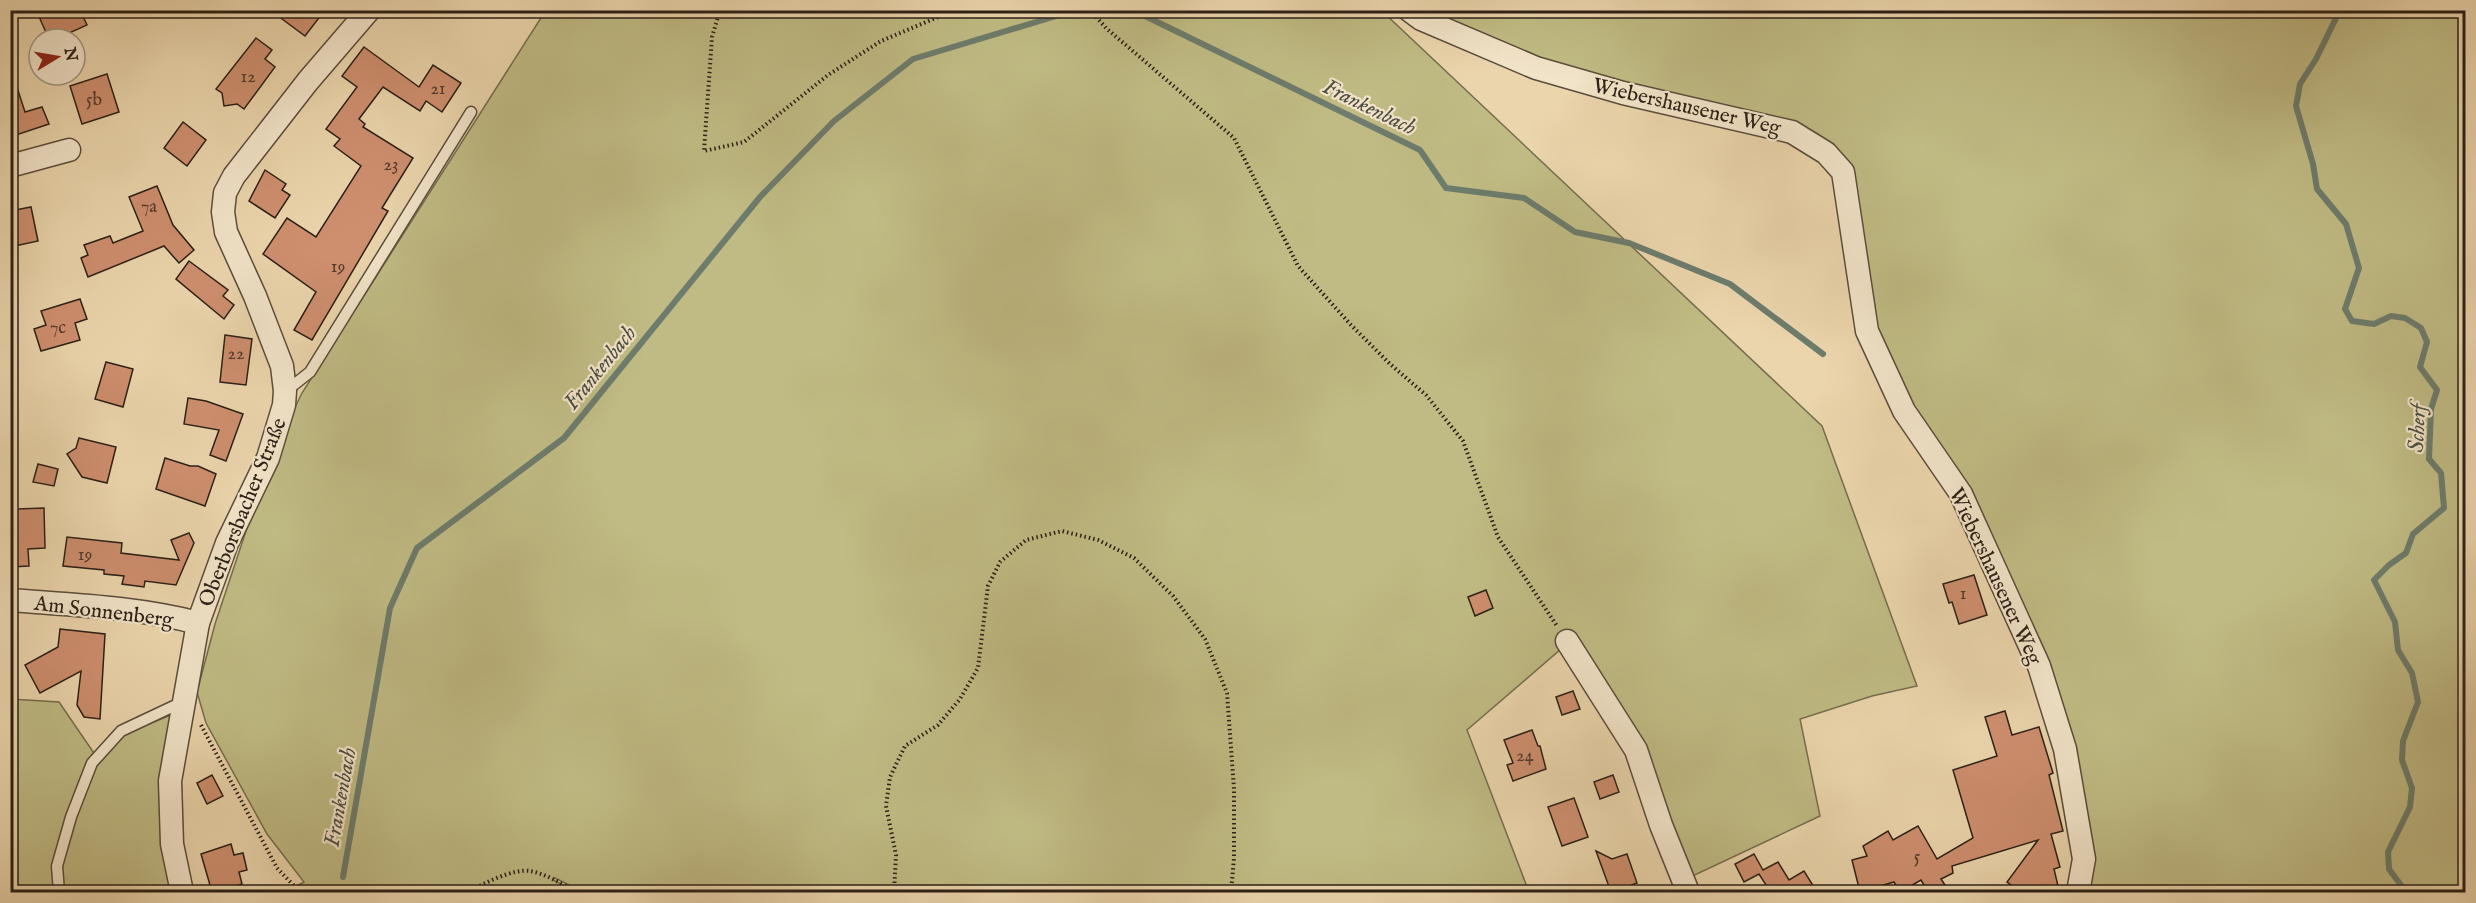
<svg xmlns="http://www.w3.org/2000/svg" width="2476" height="903" viewBox="0 0 2476 903" font-family="'IM FELL English',serif">
<style>
.green{fill:#c0bb84;stroke:#766e4e;stroke-width:1.5}
.lines{fill:none;stroke-linecap:round;stroke-linejoin:round}
.stream{stroke:#6d7c6c;stroke-width:6}
.building{fill:#ce8f6f;stroke:#2b2017;stroke-width:1.5}
.lane-casing{stroke:#5b4d3c;stroke-width:13}
.street-casing{stroke:#5b4d3c;stroke-width:25}
.path{stroke:#2b2017;stroke-width:4;stroke-dasharray:1.5 3;stroke-linecap:butt}
.lane{stroke:#f2e4c9;stroke-width:10}
.street{stroke:#f2e4c9;stroke-width:22}
.labels{text-anchor:middle;stroke-width:4.5;stroke-linejoin:round;paint-order:stroke}
.number-label{font-size:18px;fill:#543c2d}
.street-label{font-size:21px;fill:#2b2017;stroke:#f2e4c9}
.water-label{font-size:22px;font-style:italic;fill:#4c4e42;stroke:#f2e4c9}
</style>
<rect width="100%" height="100%" fill="#ebd5ac"/>
<filter id="stains"><feTurbulence type="fractalNoise" baseFrequency=".00333" numOctaves="4"/><feColorMatrix values="0 0 0 0 .2 0 0 0 0 .09 0 0 0 0 .02 0 0 0 .5 -.17"/></filter>
<radialGradient id="worn" r=".72"><stop offset=".6" stop-color="#630" stop-opacity="0"/><stop offset="1" stop-color="#630" stop-opacity=".3"/></radialGradient>
<g class="green">
<polygon points="546,10 1382,11 1822,426 1917,686 1872,696 1800,719 1820,816 1684,880 1636,750 1568,643 1467,730 1529,892 583,892 555,878 553,880 577,892 285,892 304,882 267,834 206,723 197,692 215,624 271,456 302,393"/>
<polygon points="1409,11 2465,11 2465,892 2083,892 2092,858 2008,592 1870,331 1827,150 1623,93"/>
<polygon points="10,699 59,702 96,756 70,817 58,892 11,892"/>
<polygon points="176,713 172,892 61,892 58,867 93,764 123,734"/>
</g>
<g class="lines">
<g class="stream">
<polyline points="2340,10 2316,59 2300,84 2296,106 2313,164 2317,189 2346,224 2359,268 2345,309 2352,321 2374,324 2391,316 2405,318 2421,328 2427,342 2420,367 2437,390 2431,409 2429,459 2441,473 2444,508 2413,534 2406,553 2389,565 2374,580 2395,622 2398,650 2412,673 2418,702 2403,741 2402,760 2412,788 2410,807 2388,852 2389,869 2406,892"/>
<polyline points="1145,16 1420,150 1446,188 1524,198 1575,232 1629,243 1730,284 1823,354"/>
<polyline points="343,877 390,608 417,548 564,438 760,197 834,121 913,59 1066,13"/>
</g>
</g>
<g class="building">
<polygon points="36,10 80,10 87,25 56,39 49,39"/>
<polygon points="270,10 325,10 305,36"/>
<polygon points="256,38 272,50 265,59 275,67 244,109 237,104 224,106 222,93 216,89"/>
<polygon points="364,47 419,87 433,65 461,83 442,112 426,101 420,111 383,87 359,119 365,124 363,127 413,158 382,208 388,211 312,340 294,330 316,292 263,254 287,218 316,237 361,166 334,146 340,139 326,129 357,87 342,76"/>
<polygon points="107,74 119,112 82,124 70,86"/>
<polygon points="14,78 25,112 42,107 49,124 10,137 10,79"/>
<polygon points="183,122 206,140 187,166 164,148"/>
<polygon points="265,170 286,184 282,190 290,195 275,218 249,201"/>
<polygon points="157,186 173,225 194,250 179,263 164,246 88,277 81,258 88,255 84,245 110,236 113,243 143,231 129,197"/>
<polygon points="31,207 38,241 10,247 10,211"/>
<polygon points="189,261 228,290 223,296 234,305 224,319 176,279"/>
<polygon points="80,299 87,319 75,323 80,340 41,351 34,329 46,325 41,311"/>
<polygon points="225,335 252,339 246,385 220,382"/>
<polygon points="106,362 133,369 123,407 95,399"/>
<polygon points="188,398 206,401 243,414 226,461 210,455 219,430 184,424"/>
<polygon points="79,438 116,447 107,483 82,477 67,454 76,448"/>
<polygon points="165,458 190,466 198,466 216,474 205,506 156,489"/>
<polygon points="38,464 58,469 54,486 33,482"/>
<polygon points="44,508 45,548 28,549 29,566 10,567 10,549 16,549 17,509"/>
<polygon points="189,533 194,543 176,585 145,581 144,587 122,584 124,576 104,574 104,570 63,566 67,537 122,543 121,553 179,560 171,540"/>
<polygon points="1974,575 1987,615 1959,624 1952,602 1949,603 1943,584"/>
<polygon points="1486,590 1493,608 1475,616 1468,597"/>
<polygon points="60,629 105,634 100,719 84,717 77,705 81,671 40,693 25,665 58,647"/>
<polygon points="1573,691 1580,709 1562,715 1556,697"/>
<polygon points="2005,711 2012,735 2039,727 2053,773 2049,775 2063,831 2051,834 2060,867 2054,869 2058,886 2033,892 2021,892 2007,882 2038,840 1952,866 1953,873 1941,879 1945,885 1931,892 1928,892 1921,880 1900,892 1894,882 1860,892 1852,860 1867,856 1863,846 1888,831 1893,840 1918,826 1937,859 1973,838 1953,770 1997,756 1985,717"/>
<polygon points="1532,730 1538,746 1540,746 1546,769 1513,781 1507,765 1513,763 1504,740"/>
<polygon points="212,775 223,796 207,804 197,783"/>
<polygon points="1613,775 1619,792 1600,799 1594,782"/>
<polygon points="1574,798 1588,837 1562,846 1548,807"/>
<polygon points="231,844 234,855 243,853 247,870 239,872 242,884 212,892 201,854"/>
<polygon points="1596,851 1612,859 1627,854 1637,883 1611,892"/>
<polygon points="1754,854 1763,870 1778,862 1789,880 1804,871 1817,892 1767,892 1770,891 1759,874 1744,882 1735,864"/>
</g>
<g class="lines">
<defs>
<g id="lane">
<polyline points="286,391 310,372 471,112"/>
<polyline points="59,892 57,866 71,817 92,763 121,731 174,706 185,704"/>
</g>
<g id="street">
<polyline points="1409,10 1421,19 1536,68 1623,93 1792,132 1826,153 1843,172 1867,331 1904,411 1961,494 2039,666 2065,749 2084,859 2078,892"/>
<polyline points="10,166 69,150"/>
<path d="M10,600C73,605 137,607 198,623"/>
<polyline points="1567,641 1636,750 1661,825 1688,892"/>
<polyline points="182,892 172,844 170,781 198,623 227,543 268,458 284,405 285,391 282,366 255,296 226,232 223,212 225,193 234,176 308,81 369,10"/>
</g>
</defs>
<use href="#lane" class="lane-casing"/>
<use href="#street" class="street-casing"/>
<g class="path">
<polyline points="720,10 712,37 704,151 744,142 828,75 881,41 955,10"/>
<polyline points="1090,10 1106,28 1234,138 1298,266 1351,325 1390,364 1426,395 1463,441 1498,537 1557,626"/>
<polyline points="201,725 277,868 300,892"/>
<path d="M468,892C482,884 514,868 530,871C547,874 562,884 577,892"/>
<polyline points="894,892 896,855 886,806 890,777 905,746 938,725 960,699 978,668 988,586 1000,562 1026,540 1062,531 1098,540 1134,558 1173,596 1205,639 1227,693 1234,789 1234,858 1231,892"/>
</g>
<use href="#lane" class="lane"/>
<use href="#street" class="street"/>
</g>
<g class="labels">
<g class="number-label">
<text x="248" y="82">12</text>
<text x="438" y="94">21</text>
<text x="94" y="105">5b</text>
<text x="391" y="170">23</text>
<text x="149" y="212">7a</text>
<text x="338" y="272">19</text>
<text x="58" y="333">7c</text>
<text x="236" y="359">22</text>
<text x="85" y="560">19</text>
<text x="1963" y="599">1</text>
<text x="1525" y="761">24</text>
<text x="1917" y="862">5</text>
</g>
<g class="street-label">
<text transform="translate(1687 106) rotate(13)" y="7">Wiebershausener Weg</text>
<text transform="translate(242 512) rotate(-68)" y="7">Oberborsbacher Straße</text>
<text transform="translate(1996 576) rotate(65)" y="7">Wiebershausener Weg</text>
<text transform="translate(104 611) rotate(7)" y="7">Am Sonnenberg</text>
</g>
<g class="water-label">
<text transform="translate(1370 106) rotate(26)" y="8">Frankenbach</text>
<text transform="translate(599 367) rotate(-51)" y="8">Frankenbach</text>
<text transform="translate(2416 428) rotate(-87)" y="8">Scherf</text>
<text transform="translate(339 797) rotate(-80)" y="8">Frankenbach</text>
</g>
</g>
<rect width="2476" height="903" fill="none" stroke="#ebd5ac" stroke-width="36"/>
<rect x="12" y="12" width="2452" height="879" fill="none" stroke="#2b2017" stroke-width="3"/>
<rect x="18" y="18" width="2440" height="867" fill="none" stroke="#2b2017" stroke-width="1.5"/>
<g transform="translate(57 57) rotate(79)"><circle r="28" fill="#f2e4c9" stroke="#a29682" stroke-width="1.5"/>
<path d="M0-4.5L10 22L0 15L-10 22Z" fill="#8f2418"/>
<text y="-9" font-size="16" font-weight="bold" text-anchor="middle" fill="#2b2017">N</text>
</g>
<rect width="100%" height="100%" filter="url(#stains)"/>
<rect width="100%" height="100%" fill="url(#worn)"/>
</svg>
